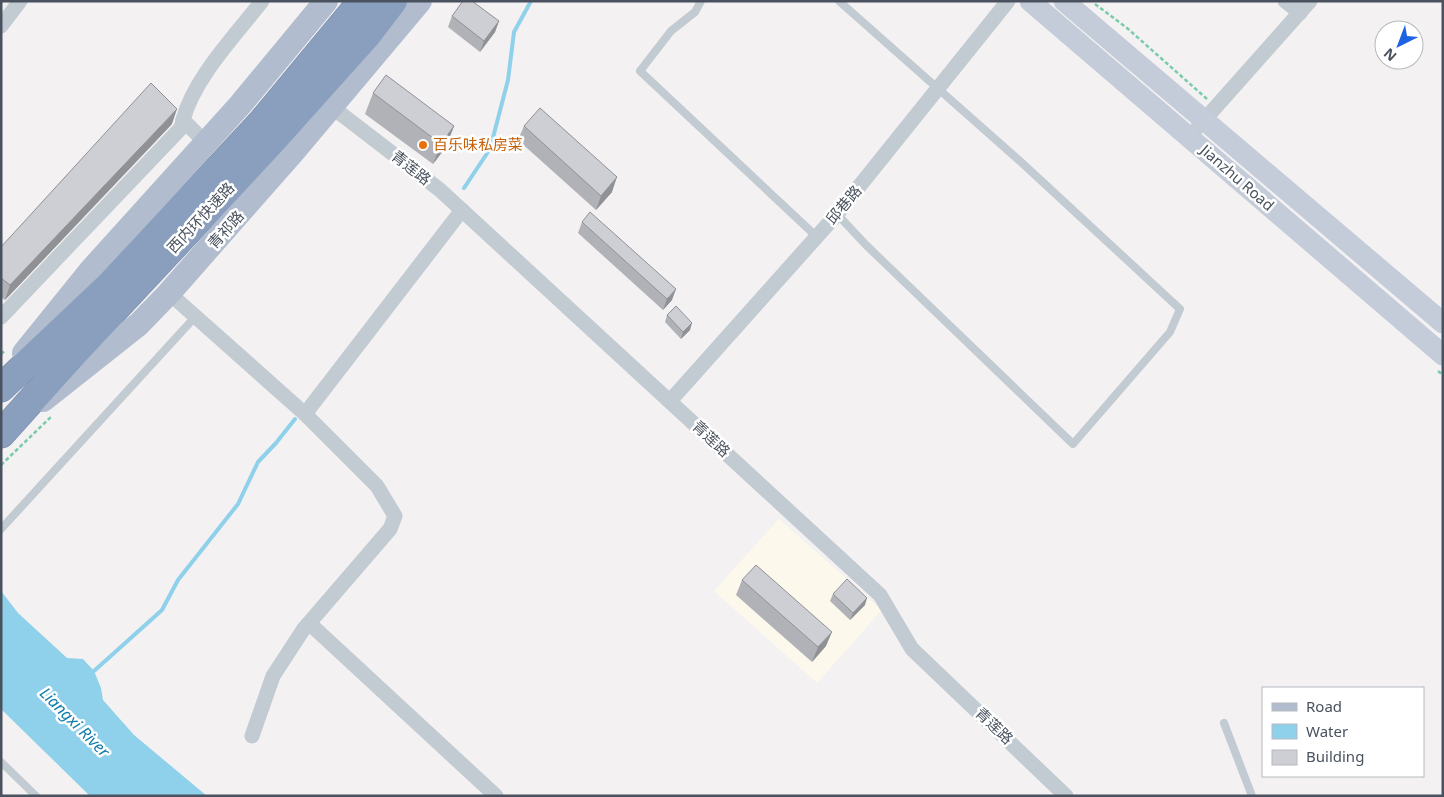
<svg xmlns="http://www.w3.org/2000/svg" width="1444" height="797" viewBox="0 0 1444 797" font-family="'Noto Sans','Noto Sans SC',sans-serif">
<style>
.commercial{fill:#fcf9ec}
.water{fill:#8fd0eb}
.lines{fill:none;stroke-linecap:round;stroke-linejoin:round}
.stream{stroke:#8fd0eb;stroke-width:4}
.highway-casing{stroke:#758aaa;stroke-width:29}
.path{stroke:#79ccaa;stroke-width:2.5;stroke-dasharray:4 2.5;stroke-linecap:butt}
.lane{stroke:#c2cad2;stroke-width:8}
.street{stroke:#c2cad2;stroke-width:15}
.secondary{stroke:#c4ccd9;stroke-width:21}
.primary{stroke:#b1bdce;stroke-width:24}
.highway{stroke:#8a9fbe;stroke-width:28}
.wall{fill:#b1b2b7}
.shaded-wall{fill:#909195}
.building{fill:#cecfd5;stroke:#909195}
.food-dot{fill:#e8710a;stroke:#fff;stroke-width:2}
.labels{text-anchor:middle;stroke-width:5;stroke-linejoin:round;paint-order:stroke}
.food-label{font-size:15px;fill:#c56008;stroke:#fff;text-anchor:start}
.street-label{font-size:15px;fill:#49525e;stroke:#fff}
.water-label{font-size:16px;font-style:italic;fill:#0f7daa;stroke:#fff}
</style>
<rect width="100%" height="100%" fill="#f3f1f1"/>
<polygon class="commercial" points="779,519 882,610 817,683 714,591"/>
<polygon class="water" points="1,591 18,613 67,658 83,659 94,671 101,688 103,700 134,735 207,796 90,796 1,709"/>
<g class="lines">
<g class="stream">
<polyline points="464,188 490,149 508,80 514,32 531,1"/>
<polyline points="94,671 162,610 178,580 238,504 258,462 276,443 295,419"/>
</g>
<defs>
<g id="highway">
<polyline points="1,388 109,286 261,123 362,1"/>
<polyline points="1,434 73,354 272,141 367,35 393,1"/>
</g>
</defs>
<use href="#highway" class="highway-casing"/>
<g class="path">
<polyline points="1095,4 1127,28 1207,99"/>
<polyline points="1,354 6,350"/>
<polyline points="1438,371 1443,375"/>
<polyline points="1,465 52,416"/>
</g>
<g class="lane">
<polyline points="701,1 695,12 671,31 640,71 817,237"/>
<polyline points="837,214 866,245 1073,444 1170,332 1180,309 1021,162 839,1"/>
<polyline points="1,529 195,317"/>
<polyline points="1224,723 1252,796"/>
<polyline points="1,762 36,796"/>
</g>
<g class="street">
<polyline points="1285,1 1300,13"/>
<polyline points="1,26 20,1"/>
<polyline points="332,107 440,190 880,595 912,649 1066,796"/>
<polyline points="1198,127 1310,1"/>
<path d="M198,135L183,120C194,78 235,36 262,1"/>
<polyline points="169,293 305,414 377,486 395,516 390,529 303,630 273,676 252,736"/>
<polyline points="1,317 181,128 183,120"/>
<polyline points="670,401 837,214 1008,1"/>
<polyline points="305,414 462,210"/>
<polyline points="309,623 496,796"/>
</g>
<g class="secondary">
<polyline points="1030,1 1443,355"/>
<polyline points="1064,1 1443,323"/>
</g>
<g class="primary">
<polyline points="24,353 91,270 240,105 326,1"/>
<polyline points="43,400 139,324 169,293 293,152 420,1"/>
</g>
<use href="#highway" class="highway"/>
</g>
<g class="wall">
<polygon points="452,16 499,21 495,32 480,52 448,27"/>
<polygon points="373,93 454,126 446,147 433,164 365,114"/>
<polygon points="172,124 5,300 1,297 1,247"/>
<polygon points="524,126 612,192 596,210 518,140"/>
<polygon points="582,222 672,300 663,310 578,233"/>
<polygon points="667,315 690,330 681,339 665,322"/>
<polygon points="742,580 826,646 812,662 736,595"/>
<polygon points="833,594 865,605 850,620 830,601"/>
</g>
<g class="shaded-wall">
<polygon points="499,21 495,32 480,52 484,41"/>
<polygon points="177,109 172,124 5,300 10,285"/>
<polygon points="454,126 446,147 433,164 441,144"/>
<polygon points="617,177 612,192 596,210 601,196"/>
<polygon points="676,289 672,300 663,310 667,299"/>
<polygon points="692,323 690,330 681,339 683,332"/>
<polygon points="867,598 865,605 850,620 853,613"/>
<polygon points="832,632 826,646 812,662 818,647"/>
</g>
<g class="building">
<polygon points="463,1 472,1 499,21 484,41 452,16"/>
<polygon points="386,75 454,126 441,144 373,93"/>
<polygon points="151,83 177,109 10,285 1,278 1,247"/>
<polygon points="540,108 617,177 601,196 524,126"/>
<polygon points="590,212 676,289 667,299 582,222"/>
<polygon points="676,306 692,323 683,332 667,315"/>
<polygon points="756,565 832,632 818,647 742,580"/>
<polygon points="847,579 867,598 853,613 833,594"/>
</g>
<circle class="food-dot" cx="423" cy="145" r="5"/>
<g class="labels">
<g class="food-label">
<text x="433" y="150">百乐味私房菜</text>
</g>
<g class="street-label">
<text transform="translate(411 168) rotate(38)" y="5">青莲路</text>
<text transform="translate(1237 178) rotate(41)" y="5">Jianzhu Road</text>
<text transform="translate(844 205) rotate(-50)" y="5">邱巷路</text>
<text transform="translate(201 218) rotate(-47)" y="5">西内环快速路</text>
<text transform="translate(226 230) rotate(-48)" y="5">青祁路</text>
<text transform="translate(711 439) rotate(43)" y="5">青莲路</text>
<text transform="translate(994 726) rotate(44)" y="5">青莲路</text>
</g>
<g class="water-label">
<text transform="translate(75 722) rotate(45)" y="6">Liangxi River</text>
</g>
</g>
<rect width="1444" height="797" fill="none" stroke="#49525e" stroke-width="5"/>
<rect x="1262" y="687" width="162" height="90" fill="#ffffff" stroke="#b6babf"/>
<rect x="1272" y="703" width="25" height="8" fill="#b1bdce" stroke="#b6babf"/>
<text x="1306" y="712" font-size="15" fill="#49525e">Road</text>
<rect x="1272" y="724" width="25" height="15" fill="#8fd0eb" stroke="#b6babf"/>
<text x="1306" y="737" font-size="15" fill="#49525e">Water</text>
<rect x="1272" y="750" width="25" height="15" fill="#cecfd5" stroke="#b6babf"/>
<text x="1306" y="762" font-size="15" fill="#49525e">Building</text>
<g transform="translate(1399 45) rotate(222)"><circle r="24" fill="#ffffff" stroke="#b6babf"/>
<path d="M0-4L9 19L0 12L-9 19Z" fill="#1d62e1"/>
<text y="-8" font-size="14" font-weight="bold" text-anchor="middle" fill="#49525e">N</text>
</g>
</svg>
